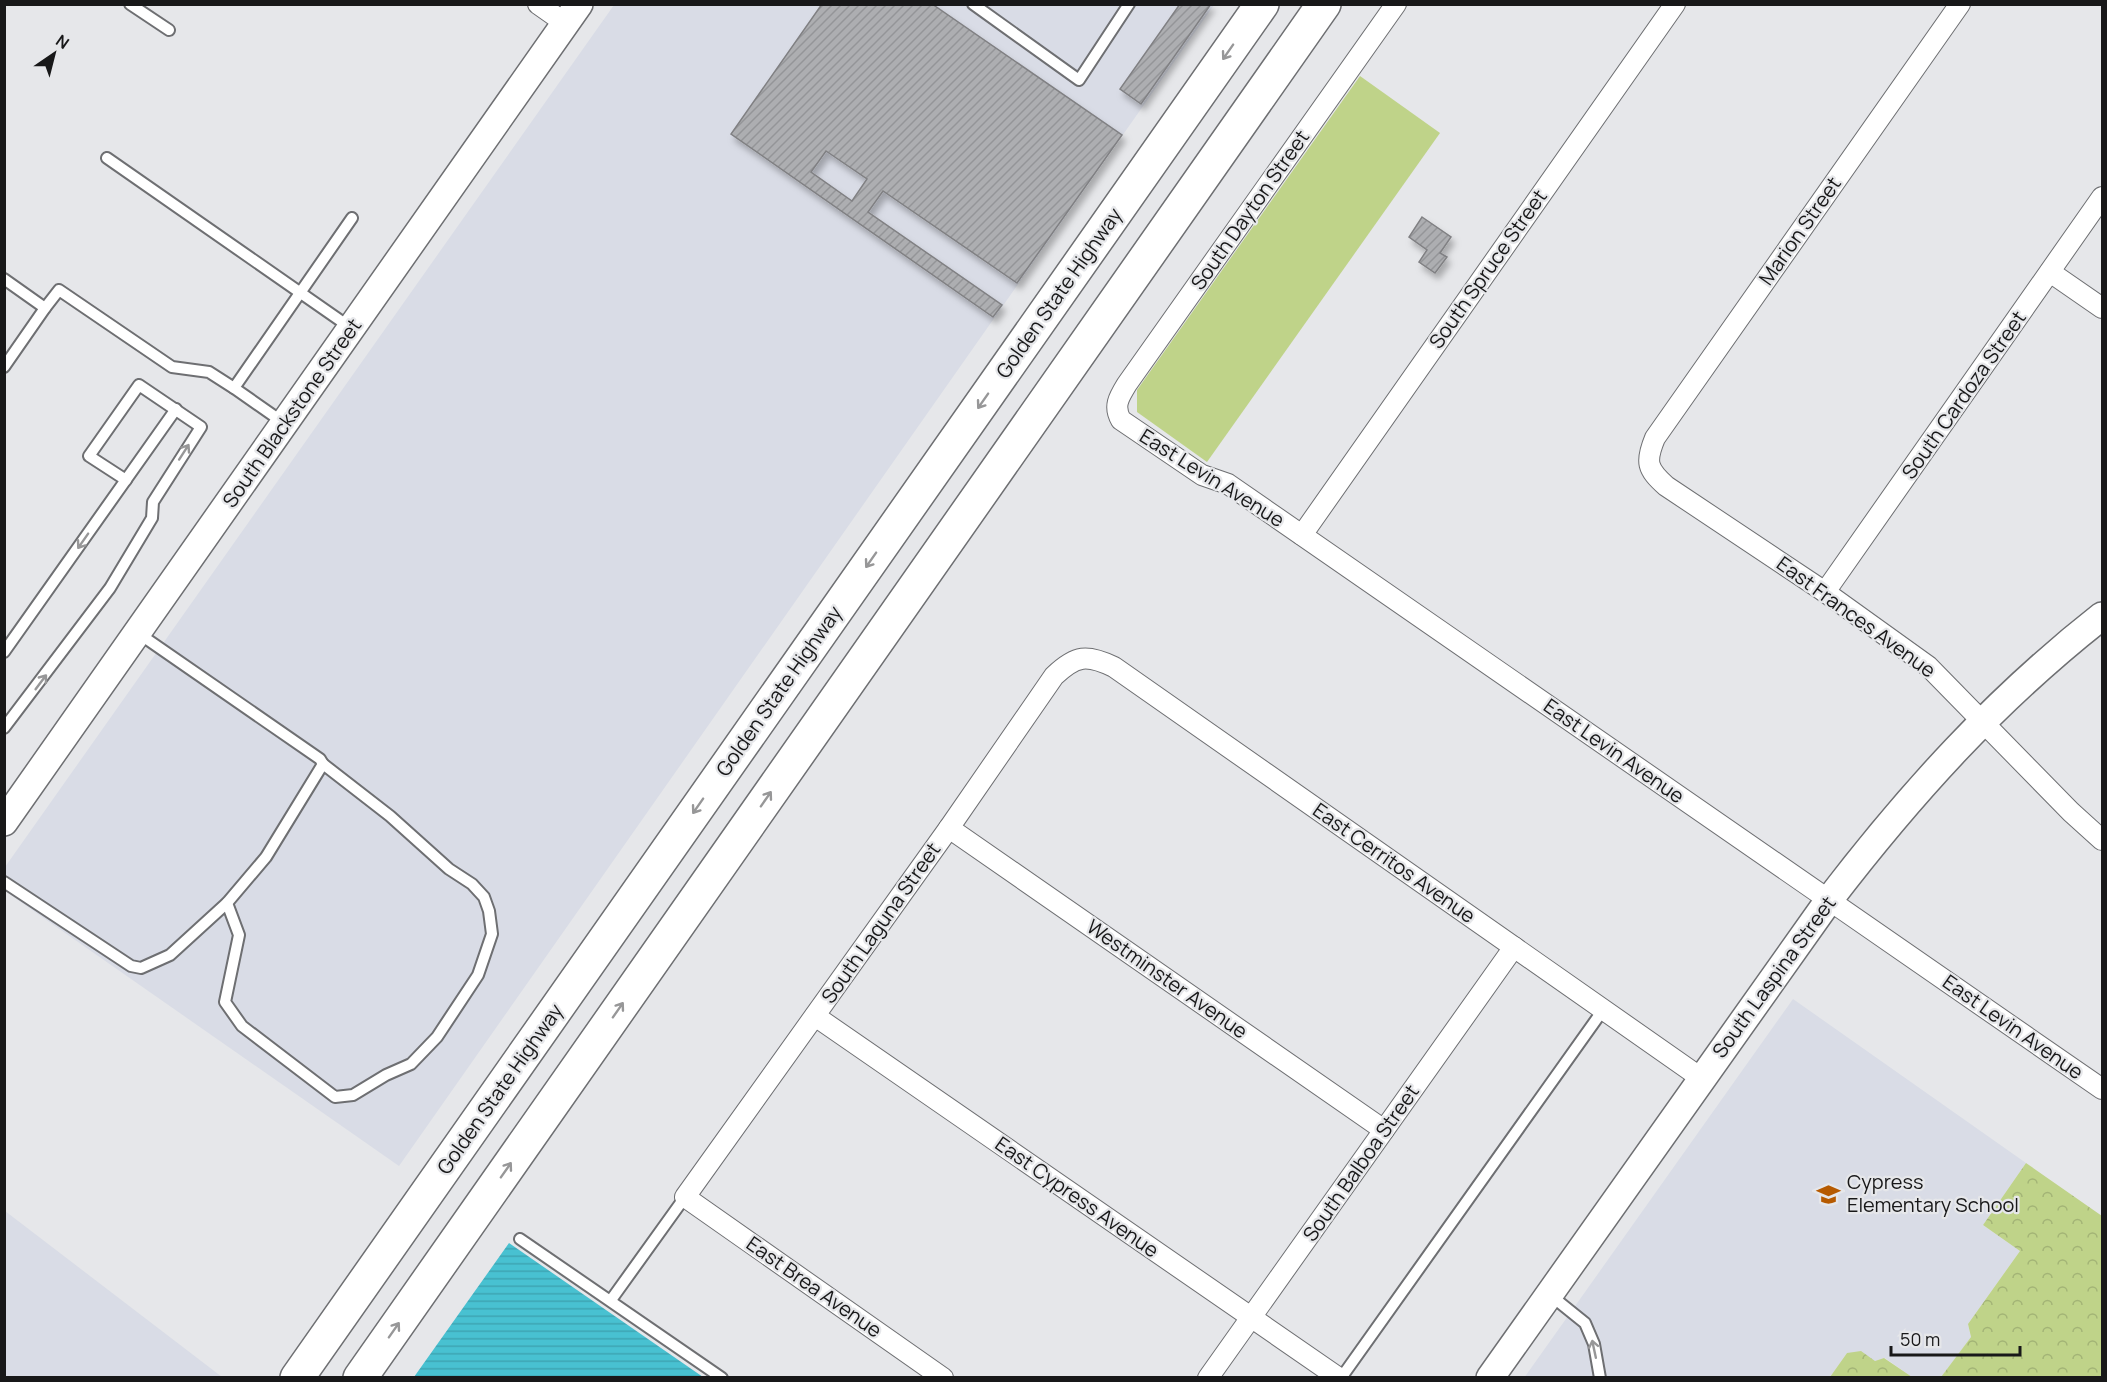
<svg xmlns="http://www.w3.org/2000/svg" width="2107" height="1382" viewBox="0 0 2107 1382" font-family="Manrope,sans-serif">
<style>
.built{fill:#d9dce6}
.green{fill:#bfd389}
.park{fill:url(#park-crowns)}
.water{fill:url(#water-rules)}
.building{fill:url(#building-hatch);stroke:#808083;stroke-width:1.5;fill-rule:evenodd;filter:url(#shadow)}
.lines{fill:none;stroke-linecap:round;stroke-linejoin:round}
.lane-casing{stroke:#6e6f72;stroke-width:14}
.street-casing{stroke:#6e6f72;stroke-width:22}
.secondary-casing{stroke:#6e6f72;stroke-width:30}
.highway-casing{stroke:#6e6f72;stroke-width:36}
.lane{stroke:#fff;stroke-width:10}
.street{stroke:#fff;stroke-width:20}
.secondary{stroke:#fff;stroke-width:27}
.highway{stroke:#fff;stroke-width:33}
.oneway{stroke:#979798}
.labels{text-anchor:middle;stroke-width:4.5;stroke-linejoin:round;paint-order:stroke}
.street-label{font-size:20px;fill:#181819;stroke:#e6e7ea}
.poi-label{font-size:20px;fill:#181819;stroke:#e6e7ea;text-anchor:start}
</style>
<defs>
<pattern id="park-crowns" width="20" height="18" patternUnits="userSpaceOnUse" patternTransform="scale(1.5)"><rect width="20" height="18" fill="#bfd389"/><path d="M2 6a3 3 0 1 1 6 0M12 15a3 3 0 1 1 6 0" fill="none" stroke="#a3b476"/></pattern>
<pattern id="water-rules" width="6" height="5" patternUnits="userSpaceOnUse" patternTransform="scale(1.5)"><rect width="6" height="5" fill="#48c1d1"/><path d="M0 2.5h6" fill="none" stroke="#3ea5b3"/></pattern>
<pattern id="building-hatch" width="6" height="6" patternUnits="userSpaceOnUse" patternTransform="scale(1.5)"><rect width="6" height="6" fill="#adaeb1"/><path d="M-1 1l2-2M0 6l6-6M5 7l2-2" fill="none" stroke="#949598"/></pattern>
<filter id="shadow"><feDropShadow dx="3.5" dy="6" stdDeviation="3" flood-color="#0004"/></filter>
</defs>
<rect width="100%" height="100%" fill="#e6e7ea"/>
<g class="built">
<polygon points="614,5 1214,5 399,1166 5,891 5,867"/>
<polygon points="1793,999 2026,1163 1983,1225 2020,1251 1968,1324 1971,1337 1941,1377 1912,1377 1885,1358 1875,1361 1847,1353 1830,1377 1524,1378"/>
<polygon points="5,1211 222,1377 5,1377"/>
</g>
<polygon class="green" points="1360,76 1440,133 1207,462 1137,412 1137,390"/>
<g class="park">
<polygon points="2026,1163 2102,1216 2102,1377 1941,1377 1971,1337 1968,1324 2020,1251 1983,1225"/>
<polygon points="1861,1351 1875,1361 1884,1358 1912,1377 1830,1377 1847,1353"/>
</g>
<polygon class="water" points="509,1243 703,1377 559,1378 556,1376 545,1378 414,1377"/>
<g class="building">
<path d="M822,4H932L1122,135L1017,283L883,191L868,212L1002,305L993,317L731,134ZM826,151L867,179L852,201L811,172Z"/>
<polygon points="1180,4 1211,4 1141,104 1120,89"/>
<polygon points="1422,217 1451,237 1440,253 1447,257 1435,273 1419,262 1427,250 1409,237"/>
</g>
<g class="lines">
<defs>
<g id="lane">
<polyline points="130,4 169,30"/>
<polyline points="973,4 1079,80 1129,4"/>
<polyline points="107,158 351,328"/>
<polyline points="4,279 45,308 4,367"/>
<polyline points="45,308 59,290 172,367 209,372 234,388"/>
<polyline points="284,423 234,388 352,218"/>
<polyline points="4,652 176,409"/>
<polyline points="4,728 110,588 152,518 153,502 201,427 139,385 89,456 126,480"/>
<polyline points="4,882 131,966 141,968 170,955 227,903 266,857 323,764 320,759 138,633"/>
<polyline points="227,903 239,935 225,1002 242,1026 335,1097 353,1095 386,1075 411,1064 437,1037 478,975 492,934 489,911 484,897 472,884 449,869 390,816 323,764"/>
<polyline points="520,1239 722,1378"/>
<polyline points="1549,1294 1585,1323 1594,1344 1600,1378"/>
<polyline points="611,1300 685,1197"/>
<polyline points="1341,1378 1603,1010"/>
</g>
<g id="street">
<polyline points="538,4 565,23"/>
<path d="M1396,4L1127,384C1119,397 1113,406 1121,420L1202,475L1228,484L2102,1089"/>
<path d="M1960,4L1655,438C1645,462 1647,469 1666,486L1825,592L1928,666L2071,812L2102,840"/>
<polyline points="2050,272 2102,308"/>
<polyline points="1302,535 1675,4"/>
<polyline points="1825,592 2102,197"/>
<polyline points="949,828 1384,1130"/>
<polyline points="815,1016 1339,1378"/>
<path d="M943,1378L685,1197L949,828L1054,676C1076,655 1087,654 1114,667L1701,1078"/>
<polyline points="1208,1378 1514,947"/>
</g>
<g id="secondary">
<polyline points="4,822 579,4"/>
<path d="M1490,1378L1829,900C1911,793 1996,699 2102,616"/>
</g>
<g id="highway">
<polyline points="297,1378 1262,4"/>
<polyline points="360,1378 1324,4"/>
</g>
</defs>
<use href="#lane" class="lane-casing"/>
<use href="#street" class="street-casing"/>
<use href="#secondary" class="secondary-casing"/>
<use href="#highway" class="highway-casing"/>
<use href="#lane" class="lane"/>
<use href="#street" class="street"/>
<use href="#secondary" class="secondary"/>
<use href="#highway" class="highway"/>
</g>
<defs><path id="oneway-shaft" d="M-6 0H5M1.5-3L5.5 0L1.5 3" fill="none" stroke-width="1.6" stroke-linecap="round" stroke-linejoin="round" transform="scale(1.5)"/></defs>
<g class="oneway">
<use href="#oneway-shaft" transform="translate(1228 52) rotate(125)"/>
<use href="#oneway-shaft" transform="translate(983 401) rotate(125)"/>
<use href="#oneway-shaft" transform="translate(184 452) rotate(-57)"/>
<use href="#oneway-shaft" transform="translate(83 541) rotate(125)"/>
<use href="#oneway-shaft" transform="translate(871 560) rotate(125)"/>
<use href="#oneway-shaft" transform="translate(41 682) rotate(-53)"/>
<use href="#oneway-shaft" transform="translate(766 799) rotate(-55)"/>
<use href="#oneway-shaft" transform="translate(698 806) rotate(125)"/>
<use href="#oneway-shaft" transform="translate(618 1010) rotate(-55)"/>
<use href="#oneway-shaft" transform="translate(506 1170) rotate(-55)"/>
<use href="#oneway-shaft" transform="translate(394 1330) rotate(-55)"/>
<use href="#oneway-shaft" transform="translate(1594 1349) rotate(-102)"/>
</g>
<defs>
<symbol id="school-bare" viewBox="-9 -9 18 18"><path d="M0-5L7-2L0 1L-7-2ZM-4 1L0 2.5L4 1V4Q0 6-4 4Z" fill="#b65a00" stroke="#e6e7ea" stroke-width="2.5" paint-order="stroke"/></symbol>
</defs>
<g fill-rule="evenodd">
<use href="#school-bare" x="1812" y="1178" width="33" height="33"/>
</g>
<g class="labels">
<g class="street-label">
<text transform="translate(1250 210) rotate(-55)" y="7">South Dayton Street</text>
<text transform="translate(1800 231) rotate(-55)" y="7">Marion Street</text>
<text transform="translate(1488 269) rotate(-55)" y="7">South Spruce Street</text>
<text transform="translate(1059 293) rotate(-55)" y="7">Golden State Highway</text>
<text transform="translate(1964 395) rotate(-55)" y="7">South Cardoza Street</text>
<text transform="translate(292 413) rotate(-55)" y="7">South Blackstone Street</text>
<text transform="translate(1212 478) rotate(32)" y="7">East Levin Avenue</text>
<text transform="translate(1856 617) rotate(36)" y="7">East Frances Avenue</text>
<text transform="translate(779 691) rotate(-55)" y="7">Golden State Highway</text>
<text transform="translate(1614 751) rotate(35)" y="7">East Levin Avenue</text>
<text transform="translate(1394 863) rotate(35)" y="7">East Cerritos Avenue</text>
<text transform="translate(881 923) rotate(-55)" y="7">South Laguna Street</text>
<text transform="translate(1774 977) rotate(-54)" y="7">South Laspina Street</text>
<text transform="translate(1167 979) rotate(35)" y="7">Westminster Avenue</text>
<text transform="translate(2013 1027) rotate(35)" y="7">East Levin Avenue</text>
<text transform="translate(500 1089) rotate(-55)" y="7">Golden State Highway</text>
<text transform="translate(1361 1163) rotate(-55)" y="7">South Balboa Street</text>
<text transform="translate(1077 1197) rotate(35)" y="7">East Cypress Avenue</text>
<text transform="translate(814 1287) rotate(35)" y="7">East Brea Avenue</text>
</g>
<g class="poi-label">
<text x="1847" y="1189">Cypress<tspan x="1847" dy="23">Elementary School</tspan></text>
</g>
</g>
<rect width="2107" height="1382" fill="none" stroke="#181819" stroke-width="12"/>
<g transform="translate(54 54) rotate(35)" stroke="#e6e7ea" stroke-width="4.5" paint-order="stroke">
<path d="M0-4.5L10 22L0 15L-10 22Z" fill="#181819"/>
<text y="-9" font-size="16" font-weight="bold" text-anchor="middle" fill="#181819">N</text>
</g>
<path d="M1891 1346v9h129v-9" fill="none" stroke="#181819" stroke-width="3"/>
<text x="1900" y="1346" font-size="18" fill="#181819" stroke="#e6e7ea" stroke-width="4.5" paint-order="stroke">50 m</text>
</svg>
